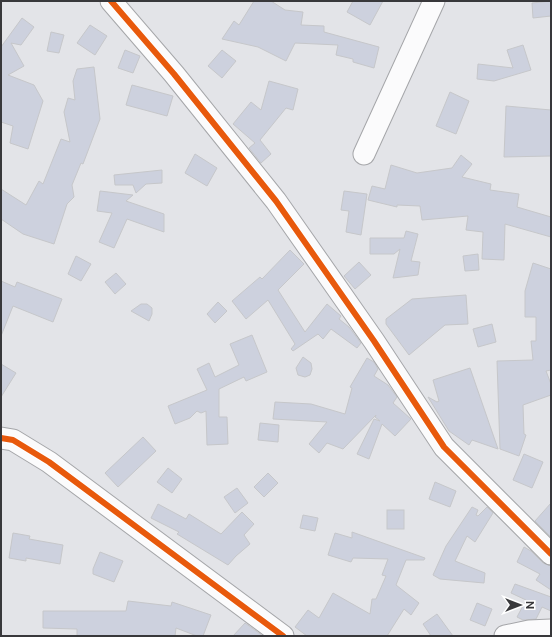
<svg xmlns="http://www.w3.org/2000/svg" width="552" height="637" viewBox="0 0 552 637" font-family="'Public Sans',sans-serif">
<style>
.building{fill:#cdd1de;stroke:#c6c7ca}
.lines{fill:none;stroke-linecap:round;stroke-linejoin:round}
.minor-casing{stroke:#a5a6a9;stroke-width:23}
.minor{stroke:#fbfbfc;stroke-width:21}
.cycleway-casing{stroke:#fff;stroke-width:8}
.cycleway{stroke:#e8590c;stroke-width:6}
</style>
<rect width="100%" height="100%" fill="#e3e4e8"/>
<g class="building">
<polygon points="254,1 271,1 285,10 303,12 301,25 324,26 324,32 379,47 374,68 353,62 353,59 336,55 338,45 295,43 286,61 258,47 222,39 234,21 239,25"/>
<polygon points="353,1 383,1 370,25 347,12"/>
<polygon points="551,1 551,16 533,18 532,3"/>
<polygon points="22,18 34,27 21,45 11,43 24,66 8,75 34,85 43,101 28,149 10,143 13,126 1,122 1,47"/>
<polygon points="90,25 107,36 95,55 77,43"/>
<polygon points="51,32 64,35 59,53 47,51"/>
<polygon points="523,45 531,70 494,81 477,79 478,64 513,68 507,50"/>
<polygon points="125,50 140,56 133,73 118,68"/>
<polygon points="222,50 236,61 222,78 208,66"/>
<polygon points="94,67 100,119 83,164 81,163 72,185 74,197 67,204 54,244 23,234 1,219 1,189 26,205 39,181 43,184 61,139 70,142 64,112 68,98 75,100 73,81 77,69"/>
<polygon points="269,81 298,89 293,110 286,108 260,140 271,154 261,163 249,148 255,143 233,124 251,102 261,110"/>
<polygon points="132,85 173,96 167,116 126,105"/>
<polygon points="450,92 469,101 456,134 436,126"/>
<polygon points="506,106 551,110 551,156 504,157"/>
<polygon points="195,154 217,168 207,186 185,173"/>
<polygon points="461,155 472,164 462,177 491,184 490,190 519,194 517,207 551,217 551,237 505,224 504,260 482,259 483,232 466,230 468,216 422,220 420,206 397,205 397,207 368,200 372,186 385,189 391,165 417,173 452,168"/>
<polygon points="162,170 162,183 146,184 136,193 133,185 115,185 114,175"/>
<polygon points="100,191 133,195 126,201 164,214 164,232 127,219 114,248 99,242 112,213 97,211"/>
<polygon points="344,191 367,194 361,235 346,232 349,211 341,210"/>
<polygon points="406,231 418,234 411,261 420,262 418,275 393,278 400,249 394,254 370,254 370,238 404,238"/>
<polygon points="290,250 304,264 278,290 305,332 327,304 341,316 339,319 349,327 361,343 357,348 331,329 323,339 318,334 293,351 291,349 295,344 268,300 246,319 232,301 260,277 262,279"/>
<polygon points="478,254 479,270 465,271 463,256"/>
<polygon points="76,256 91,264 81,281 68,274"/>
<polygon points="359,262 371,275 355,289 344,276"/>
<polygon points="533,263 551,269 551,370 546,371 551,384 551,395 523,405 524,434 526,435 519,456 500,449 497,361 533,360 531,341 536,341 536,317 525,317 525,291"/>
<polygon points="116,273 126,284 115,294 105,282"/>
<polygon points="1,281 15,287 17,282 62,299 53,322 13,306 1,336"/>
<polygon points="466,295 468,324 445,325 409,355 386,324 386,319 412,299"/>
<polygon points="218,302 227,311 215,323 207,314"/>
<polygon points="141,304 147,304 152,308 152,314 149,321 131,311"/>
<polygon points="492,324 496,342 478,347 473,329"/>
<polygon points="252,335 267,372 246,381 244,377 219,389 219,417 227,417 228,444 207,445 206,411 201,413 197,411 190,418 175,424 168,406 207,390 197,369 209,363 215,377 239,365 230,344"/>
<polygon points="303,357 311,363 312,369 310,375 305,377 298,375 296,368"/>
<polygon points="367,358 374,362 378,369 374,376 388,385 397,397 393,403 411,419 395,436 382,424 369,459 357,454 374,419 380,421 375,417 376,415 343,449 327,443 319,453 309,444 327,422 273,419 275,402 311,404 345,414 352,388 350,387"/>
<polygon points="1,364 16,373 1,397"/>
<polygon points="470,368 498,449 472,440 469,445 449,431 428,397 437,402 439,401 433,380"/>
<polygon points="260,423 279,425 278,442 258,440"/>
<polygon points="143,437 156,451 118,487 105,473"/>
<polygon points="524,454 543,462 532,488 513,480"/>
<polygon points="168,468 182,479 172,493 157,482"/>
<polygon points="268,473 278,483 264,497 254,487"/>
<polygon points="435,482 456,491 450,507 429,499"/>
<polygon points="237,488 248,503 235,513 224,497"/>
<polygon points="551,503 551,537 535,521"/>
<polygon points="158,504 186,519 189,514 221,534 242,512 254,524 244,535 250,544 236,556 228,565 177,534 179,532 151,518"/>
<polygon points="472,507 478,510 476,515 478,516 487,507 493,513 475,542 467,536 455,561 485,573 484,583 440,579 433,575 446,546"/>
<rect x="387" y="510" width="17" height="19"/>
<polygon points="303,515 318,518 315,531 300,528"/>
<polygon points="352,532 425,558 424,560 406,560 396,585 419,603 411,615 404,609 387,636 307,636 295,627 308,610 319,618 333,593 370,614 372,599 376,599 386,576 382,575 388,559 353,558 351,562 328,555 335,533 352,538"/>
<polygon points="13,533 30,536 29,539 63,545 60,564 26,558 26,561 9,558"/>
<polygon points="524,547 531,551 543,563 551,566 551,590 536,580 540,574 517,562"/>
<polygon points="100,552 123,561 114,582 93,574 93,569"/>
<polygon points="515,584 551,597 551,611 542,607 536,619 523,620 517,617 526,600 511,593"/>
<polygon points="128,601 171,606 172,602 211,615 203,636 197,636 176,628 175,636 77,636 77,629 43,628 43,611 126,611"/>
<polygon points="477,603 492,609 485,626 470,620"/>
<polygon points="437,614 453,636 431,636 423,624"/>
<polygon points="245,623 263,636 233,636"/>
</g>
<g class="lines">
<defs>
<g id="minor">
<polyline points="111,1 174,74 276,201 374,341 444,447 551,554"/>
<polyline points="364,154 434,1"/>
<polyline points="1,438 13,440 49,462 283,636"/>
<polyline points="505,636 529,631 551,630"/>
</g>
</defs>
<use href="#minor" class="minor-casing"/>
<use href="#minor" class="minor"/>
<defs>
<g id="cycleway">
<polyline points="111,1 174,74 276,201 374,341 444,447 551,554"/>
<polyline points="1,438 13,440 49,462 283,636"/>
</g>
</defs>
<use href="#cycleway" class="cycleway-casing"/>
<use href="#cycleway" class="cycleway"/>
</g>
<rect width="552" height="637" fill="none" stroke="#38383b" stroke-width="4"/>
<g transform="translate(520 605) rotate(90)" stroke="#ffffff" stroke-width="3" paint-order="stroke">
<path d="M0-3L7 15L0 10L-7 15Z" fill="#38383b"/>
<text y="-6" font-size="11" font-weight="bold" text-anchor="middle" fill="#38383b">N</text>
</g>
</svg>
